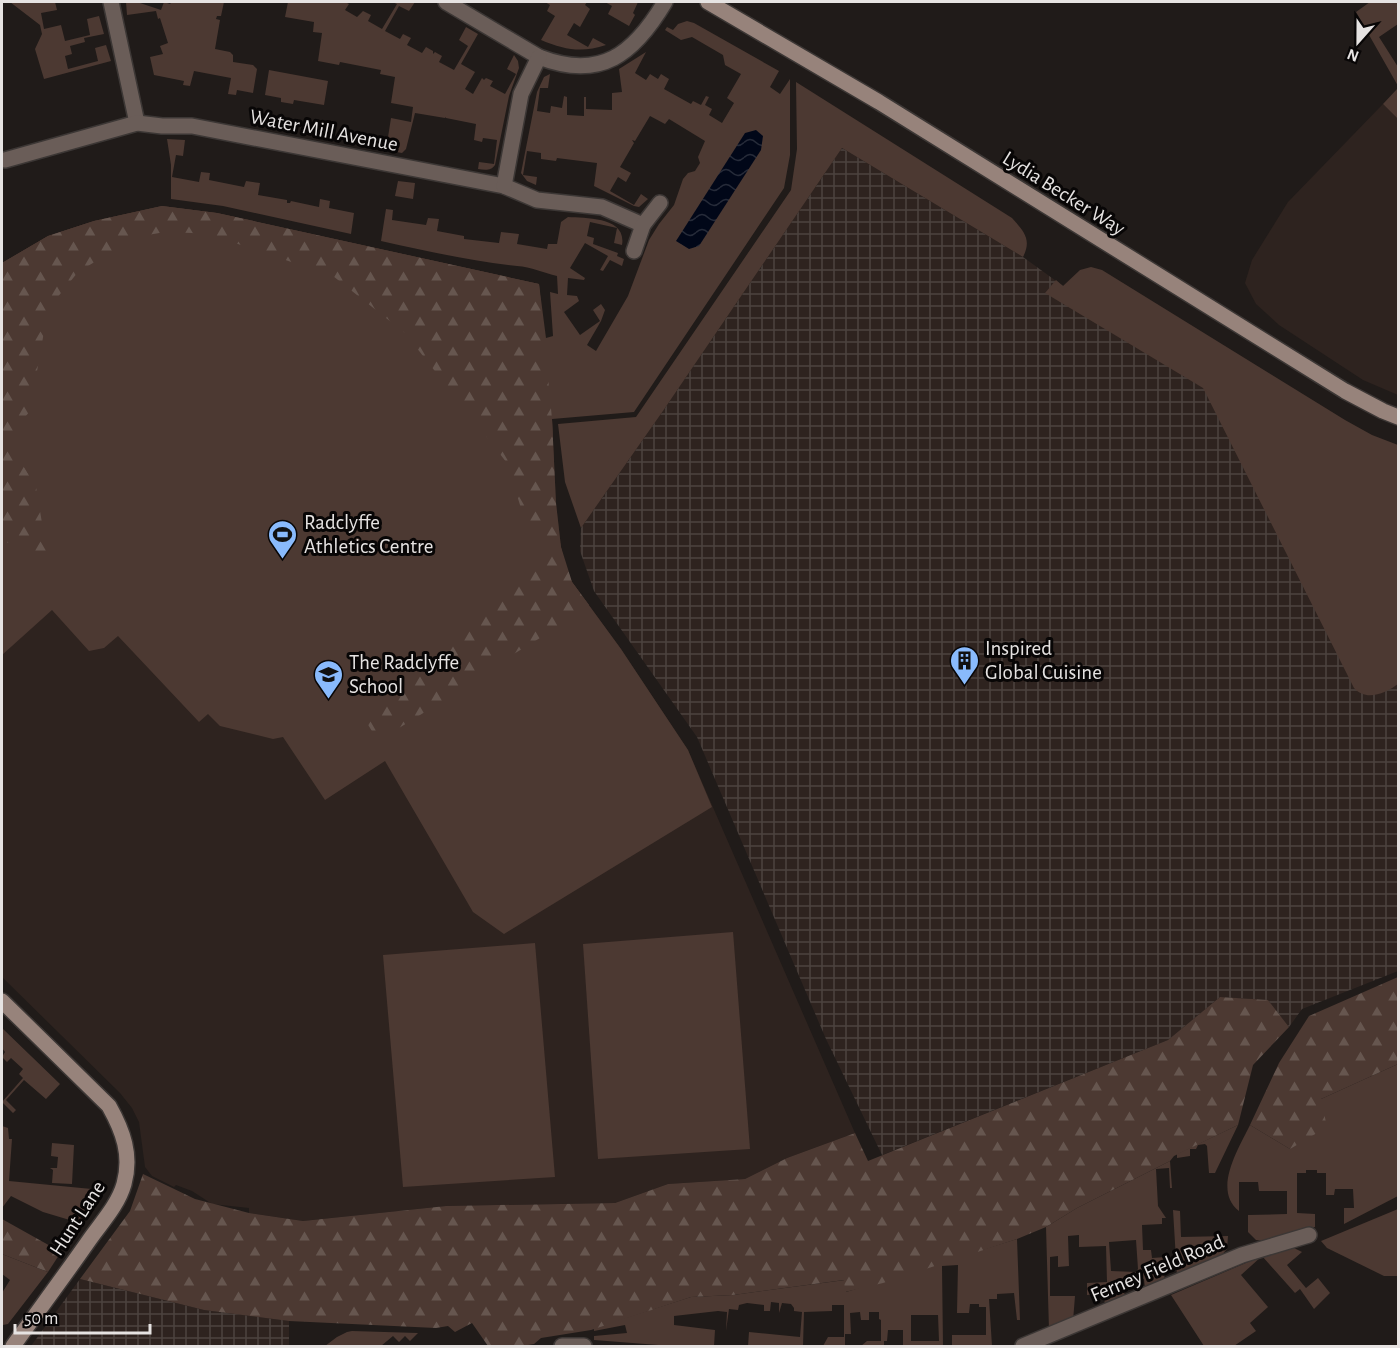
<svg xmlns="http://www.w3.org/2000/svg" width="1400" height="1348" viewBox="0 0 1400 1348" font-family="'Alegreya Sans',sans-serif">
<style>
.built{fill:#2e231f}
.industrial{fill:url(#industrial-grid)}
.green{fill:#4c3932;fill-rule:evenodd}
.forest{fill:url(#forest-firs)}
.water{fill:url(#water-waves)}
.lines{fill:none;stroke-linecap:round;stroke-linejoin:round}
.street-casing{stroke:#3c3735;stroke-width:18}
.secondary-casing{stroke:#3c3735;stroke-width:18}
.street{stroke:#6a5d58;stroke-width:15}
.secondary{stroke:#97837b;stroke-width:15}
.labels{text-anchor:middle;stroke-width:6;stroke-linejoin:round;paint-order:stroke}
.street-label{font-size:21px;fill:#e6e3e2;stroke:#080606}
.poi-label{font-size:21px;fill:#e6e3e2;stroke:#080606;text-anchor:start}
</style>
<defs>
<pattern id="industrial-grid" width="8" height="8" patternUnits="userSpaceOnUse" patternTransform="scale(1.5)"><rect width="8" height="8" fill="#2e231f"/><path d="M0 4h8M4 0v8" fill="none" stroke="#4c433f"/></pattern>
<pattern id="forest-firs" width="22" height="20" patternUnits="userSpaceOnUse" patternTransform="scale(1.5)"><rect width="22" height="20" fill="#4c3932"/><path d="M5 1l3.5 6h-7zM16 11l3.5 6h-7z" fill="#66564f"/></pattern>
<pattern id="water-waves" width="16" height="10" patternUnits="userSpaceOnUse" patternTransform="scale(1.5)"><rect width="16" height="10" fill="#010718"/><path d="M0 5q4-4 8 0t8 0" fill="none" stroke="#262b39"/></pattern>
</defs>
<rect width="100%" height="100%" fill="#201b19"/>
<g class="built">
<polygon points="1383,104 1398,119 1398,395 1363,380 1279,325 1256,304 1245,283 1252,260 1288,202"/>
<polygon points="162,206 217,213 539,284 552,419 556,503 561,547 567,571 572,582 621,649 688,750 855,1133 787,1158 745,1179 668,1184 615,1203 446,1206 303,1221 249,1213 249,1208 212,1204 192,1191 176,1185 174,1187 152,1176 145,1167 139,1122 132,1108 120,1093 2,977 2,263 48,236 94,221"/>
</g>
<g class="industrial">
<polygon points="842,148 1023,257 1063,286 1398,475 1398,971 1302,1009 1289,1027 1268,1000 1220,997 1168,1040 882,1155 826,1039 697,737 594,591 580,551 581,528 663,411"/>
<polygon points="80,1279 204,1310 289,1321 289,1346 31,1346"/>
</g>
<g class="green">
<polygon points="10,2 55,2 57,10 41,13 44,29 61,25 65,41 90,35 87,19 99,16 104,34 84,38 85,42 70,46 72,54 65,56 68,69 98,61 95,48 106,45 111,61 44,79 35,49 42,34 40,25"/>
<polygon points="126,2 137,2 161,10 164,2 170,4 172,2 224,2 221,16 217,16 216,19 220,20 215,49 230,52 233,55 233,62 253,65 257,69 253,93 237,90 236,95 228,94 231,78 194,71 190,86 183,85 184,81 154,75 150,57 163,54 160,46 168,43 160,18 158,19 156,11 127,15"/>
<path d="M288,2H345L349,4L345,10L357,17L363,11L371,15L368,21L382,29L397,4L392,2H415L409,11L399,6L385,31L400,39L403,34L411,38L407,45L422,53L426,47L433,51V54L435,52L442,56L439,62L454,70L468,46L459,40L466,27L478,34L461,64L475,72L465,89L473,94L482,78L484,80L486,78L493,81L490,86L505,94L516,74L507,69L514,55L518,61L519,68L509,96L495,165C491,171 485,170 478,169L479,162L494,164L497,140L483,138L482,142L474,140L476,124L446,118V117L445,118L415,113L406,149L402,153L386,150L391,118L411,122L413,107L391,103L395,77L380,74L381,70L340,62L339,65L318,61L322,33L313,32L314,22L285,17Z"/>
<path d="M545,2H587L585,5L590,9L580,27L574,23L567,35L588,47L593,38L606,45C582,53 565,50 541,40L555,16L547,11L550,5Z"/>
<polygon points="605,2 638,2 633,13 635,15 629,26 608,14 612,6"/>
<polygon points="1370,2 1398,2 1398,24 1379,37 1398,67 1398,86 1356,12"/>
<path d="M687,21L694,23L779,71L770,87L780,94L790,79V155L784,188L634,412L552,419C555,468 551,538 572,582L621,649L688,750L712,807L504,934L473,912L385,761L325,800L283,737L273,739L220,726L208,714L199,722L118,636L104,648L89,651L52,610L2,655V263L48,236L94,221L162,206L217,213L539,284L546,338L553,336L550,292L558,294L557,276C544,273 531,267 517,266C471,261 426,251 381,241L386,209L393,210L392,220L426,225L428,218L439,219L437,231L464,236V239L499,243L501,232L519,234L517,244L547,249L548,244H557L561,222L568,217C586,218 627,217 622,245L614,243L617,228L590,222L587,236L594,238L593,244L618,253L617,256L624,259L622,266L610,260L603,271L600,270L608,256L585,243L570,268L585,278L584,280L568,278L567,295L577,296L579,301L564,312L580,335L600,321L593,310L601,304L605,310L601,321L587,345L596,351L628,296L649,240L659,224L674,205L683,179L688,173L695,171L700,163L698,157L705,141L669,119L665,124L650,116L635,141L632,140L634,143L620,167L631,173L626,182L618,177L610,191L634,205L641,194L648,199L639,207L634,206L594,186L597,163L557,158L556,161L541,159V153L527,151L523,175L537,177L536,185L527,181L521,173L537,92L544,77L550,74L548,88H540L537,111L550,113L551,106L562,108L564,96L567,97V115L584,116V97H586V109L612,110V93L622,92L619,69L646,52L635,73L646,80L650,74L658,79L661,74L669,79L664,89L691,104L693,101L701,105L706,96L709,97L705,105L712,109L709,115L722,123L734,103L727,98L741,74L725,65L723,55L692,37L681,40L665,30L667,27L673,30L678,24Z"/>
<polygon points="269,70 328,81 324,105 294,100 293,104 281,102 281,98 265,95"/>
<path d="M796,82L1012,218C1024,231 1032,240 1023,257L842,148L663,411L581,528L565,482L558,424L636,417L791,190L797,149Z"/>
<polygon points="1398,88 1398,119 1383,104"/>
<polygon points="167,139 185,140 183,156 176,155 172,177 199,182 201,172 210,173 209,180 244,187 246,181 260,183 258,195 287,200 287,203 290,203 291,201 319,207 320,199 330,201 329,208 354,213 351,234 223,206 171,199 171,165"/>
<polygon points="398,181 415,183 413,199 395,196"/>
<path d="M1091,267L1102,270L1345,420L1372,435L1398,445V684C1386,693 1366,702 1354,688L1203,388L1045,293L1056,280L1063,286L1080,270Z"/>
<polygon points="733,932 750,1149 598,1159 583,944"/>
<polygon points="535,943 555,1177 403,1187 383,955"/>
<polygon points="2,1028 60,1084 46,1099 24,1080 6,1100 16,1110 13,1113 2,1102 23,1078 19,1074 23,1069 11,1058 7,1062 2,1057 5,1052 2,1048"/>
<path d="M1398,1064V1196L1344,1224V1208H1354L1353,1189H1335L1334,1195H1326V1173H1317V1170H1306V1173H1297V1213L1315,1214V1227L1263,1241L1256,1240L1248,1232V1215L1287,1214V1191H1259L1258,1182H1239V1211C1212,1190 1239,1148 1250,1125L1290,1149L1321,1099Z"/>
<polygon points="1238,1125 1215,1173 1209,1173 1207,1146 1205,1144 1198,1145 1196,1149 1190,1149 1190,1156 1177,1158 1177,1154"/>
<polygon points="2,1126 8,1128 9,1139 12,1139 9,1181 102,1190 83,1224 43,1212 11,1196 2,1208"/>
<polygon points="52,1143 74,1145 72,1184 52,1183 53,1170 50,1168 57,1168 58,1157 51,1156"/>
<path d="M1170,1161L1172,1188H1170L1169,1168L1156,1169L1158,1206L1166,1218H1162V1224L1142,1225L1143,1250H1151L1152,1258L1166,1257L1164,1282L1145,1289L1144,1279L1123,1282L1125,1298L1105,1307L1104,1294L1087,1295V1283L1107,1282L1106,1246L1079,1247V1235L1068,1236L1069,1266L1058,1267V1256L1050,1257V1296H1075L1073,1321L1049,1330L1046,1227L1077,1208ZM1136,1240L1138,1269L1136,1272L1111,1271L1109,1242Z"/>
<polygon points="1398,1209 1398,1276 1384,1276 1327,1248 1321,1241"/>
<polygon points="1173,1210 1180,1211 1181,1237 1228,1236 1227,1249 1219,1258 1177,1276"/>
<path d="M1017,1239L1020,1320H1017L1014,1293L997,1294V1299H989L992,1346H952V1335H986V1307H979V1304H970L969,1313H957L958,1265L942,1266L943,1346H903V1330H888L887,1341H884V1346H861L867,1341H881V1320L879,1319V1312H869V1320H861L860,1312L850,1313L851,1334H845V1346H823L828,1337H844V1305H832V1311L804,1312L803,1346H748L749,1332L800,1337L802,1312L794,1311V1308L791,1304L782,1303L779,1313V1303L771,1302L770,1311H764V1305L747,1303L739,1305L738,1310L729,1309L726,1331L727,1312L718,1311L674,1316V1325L715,1330L714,1346H671L594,1340V1336L627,1333L625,1325L594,1331V1328L691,1297L733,1295L845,1280L846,1292ZM911,1315H938L939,1341H911Z"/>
<polygon points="1294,1248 1302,1252 1287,1265 1306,1288 1318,1278 1330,1293 1314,1309 1300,1289 1295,1293 1262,1256 1241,1275 1268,1307 1250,1323 1256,1331 1234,1346 1204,1346 1171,1295 1262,1256"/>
<polygon points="2,1254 48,1272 8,1324 3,1325 2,1324 2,1293 10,1280 2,1274"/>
<polygon points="347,1332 352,1331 418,1333 410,1341 405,1336 399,1342 393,1336 381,1346 325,1346 337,1337"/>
</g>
<g class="forest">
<polygon points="162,206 217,213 539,284 552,419 556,503 561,547 572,582 589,605 581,613 456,689 454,694 378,741 367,723 546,552 529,534 507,463 405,333 333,276 220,238 192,233 165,232 136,237 78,272 48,309 30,411 7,439 36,487 49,565 40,557 2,540 2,263 48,236 94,221"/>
<polygon points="1398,977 1398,1064 1321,1099 1327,1127 1290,1149 1250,1125 1279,1063 1309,1016"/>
<polygon points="1220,997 1268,1000 1289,1027 1253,1065 1238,1125 1174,1156 1170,1161 1077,1208 1046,1227 1017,1239 883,1283 845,1292 844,1280 733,1295 691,1297 591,1330 541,1338 534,1344 522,1346 488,1346 472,1323 455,1332 448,1326 436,1328 289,1321 204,1310 80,1279 130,1211 143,1174 195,1199 249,1213 303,1221 446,1206 615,1203 668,1184 745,1179 787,1158 855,1133 868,1161 1168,1040"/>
<polygon points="2,1219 61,1252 48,1272 2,1254"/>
</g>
<polygon class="water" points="756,130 763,136 761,150 699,246 689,249 676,241 745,133"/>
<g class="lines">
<defs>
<g id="street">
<polyline points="111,2 137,123"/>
<path d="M446,2L539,57C601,81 634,54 665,2"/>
<polyline points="5,160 137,123 162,126 192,126 504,186 537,200 602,207 643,225"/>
<polyline points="504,186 521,94 539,57"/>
<polyline points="634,251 643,225 660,203"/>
<polyline points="562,1346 584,1346"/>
<polyline points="1023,1346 1242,1255 1309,1235"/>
</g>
<g id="secondary">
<polyline points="708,2 879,102 1345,391 1383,411 1398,417"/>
<path d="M2,1001L109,1106C123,1131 132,1155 124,1184C118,1205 102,1222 90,1239C65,1275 38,1311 13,1346"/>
</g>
</defs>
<use href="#street" class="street-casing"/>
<use href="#secondary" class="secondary-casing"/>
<use href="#street" class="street"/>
<use href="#secondary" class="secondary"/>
</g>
<defs>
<symbol id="stadium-pin" viewBox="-11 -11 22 30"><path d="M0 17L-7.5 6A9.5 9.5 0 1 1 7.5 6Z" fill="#89bafc" stroke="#080606"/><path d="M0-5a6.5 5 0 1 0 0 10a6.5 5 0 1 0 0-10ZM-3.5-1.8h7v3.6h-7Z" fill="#111"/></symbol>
<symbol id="building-pin" viewBox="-11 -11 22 30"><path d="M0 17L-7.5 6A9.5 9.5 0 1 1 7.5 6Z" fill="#89bafc" stroke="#080606"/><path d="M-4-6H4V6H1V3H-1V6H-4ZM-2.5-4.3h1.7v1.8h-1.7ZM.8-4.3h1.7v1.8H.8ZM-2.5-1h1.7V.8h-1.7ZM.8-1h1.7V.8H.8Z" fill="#111"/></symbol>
<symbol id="school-pin" viewBox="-11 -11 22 30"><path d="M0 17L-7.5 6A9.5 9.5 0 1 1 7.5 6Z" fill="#89bafc" stroke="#080606"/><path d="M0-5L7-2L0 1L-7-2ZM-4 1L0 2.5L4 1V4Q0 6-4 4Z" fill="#111"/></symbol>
</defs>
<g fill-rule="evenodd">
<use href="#stadium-pin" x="266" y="518" width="33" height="45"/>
<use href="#building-pin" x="948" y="644" width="33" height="45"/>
<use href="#school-pin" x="312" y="658" width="33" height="45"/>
</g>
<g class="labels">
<g class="street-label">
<text transform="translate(324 130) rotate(11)" y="7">Water Mill Avenue</text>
<text transform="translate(1064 193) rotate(32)" y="7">Lydia Becker Way</text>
<text transform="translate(77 1218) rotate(-57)" y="7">Hunt Lane</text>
<text transform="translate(1157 1268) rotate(-23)" y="7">Ferney Field Road</text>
</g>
<g class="poi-label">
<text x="304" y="529">Radclyffe<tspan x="304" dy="24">Athletics Centre</tspan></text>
<text x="985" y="655">Inspired<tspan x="985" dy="24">Global Cuisine</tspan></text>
<text x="349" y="669">The Radclyffe<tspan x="349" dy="24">School</tspan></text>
</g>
</g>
<rect width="1400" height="1348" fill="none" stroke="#e6e3e2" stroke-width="6"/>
<g transform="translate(1358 42) rotate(201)" stroke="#080606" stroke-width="4.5" paint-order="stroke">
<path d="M0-4.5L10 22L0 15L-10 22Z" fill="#e6e3e2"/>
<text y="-9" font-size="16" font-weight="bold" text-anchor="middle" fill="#e6e3e2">N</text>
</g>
<path d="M15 1324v9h135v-9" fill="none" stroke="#e6e3e2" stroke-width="3"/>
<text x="24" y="1324" font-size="18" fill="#e6e3e2" stroke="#080606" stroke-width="4.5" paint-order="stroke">50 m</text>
</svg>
